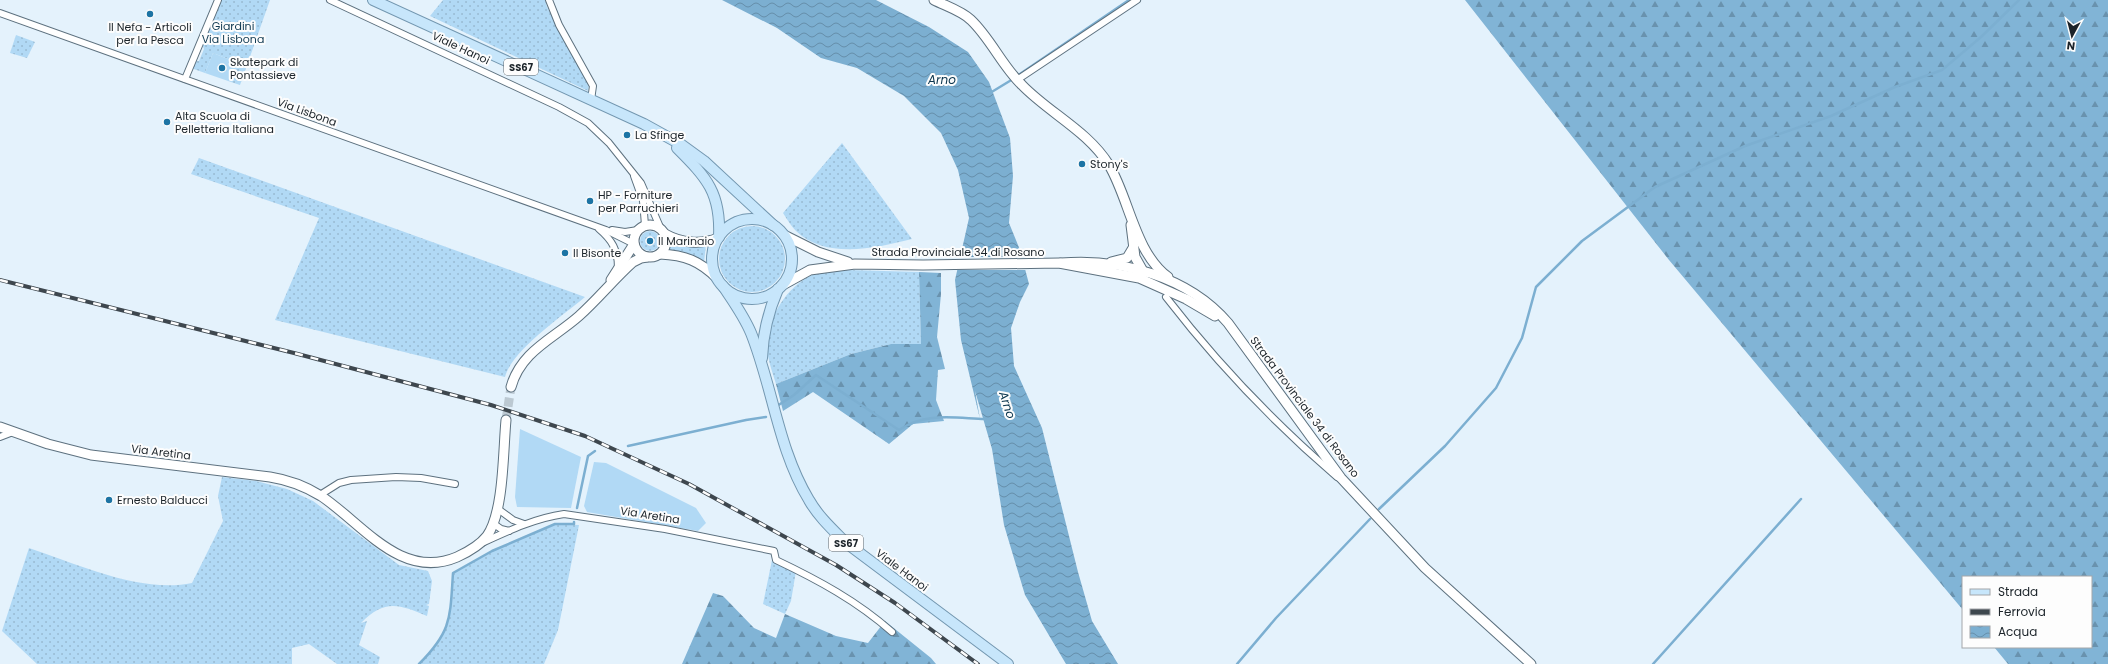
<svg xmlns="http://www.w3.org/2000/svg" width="2108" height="664" viewBox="0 0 2108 664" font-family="Poppins,sans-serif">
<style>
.grass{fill:url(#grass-dots)}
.forest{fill:url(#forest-firs)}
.garden{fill:#b1d9f5}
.water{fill:url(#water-waves)}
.pier{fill:#e4f2fc}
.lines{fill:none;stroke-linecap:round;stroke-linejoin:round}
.stream{stroke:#7cafd1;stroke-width:2.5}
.secondary-tunnel{stroke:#bcc9d2;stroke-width:9;stroke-dasharray:9 4.5;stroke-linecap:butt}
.street-casing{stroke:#5d717f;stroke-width:8}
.secondary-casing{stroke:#5d717f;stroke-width:11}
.primary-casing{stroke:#7397b0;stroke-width:12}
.street{stroke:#fff;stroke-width:6}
.secondary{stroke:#fff;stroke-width:9}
.primary{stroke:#c7e6fb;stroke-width:10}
.rail-casing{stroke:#3e474e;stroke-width:4}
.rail{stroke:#fdfdfd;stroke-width:2.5;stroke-dasharray:8;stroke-linecap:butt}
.poi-dot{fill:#1d74a4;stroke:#fdfdfd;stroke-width:1.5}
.labels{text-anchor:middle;stroke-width:4;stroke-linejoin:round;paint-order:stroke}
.shield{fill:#fdfdfd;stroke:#606569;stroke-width:1}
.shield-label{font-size:10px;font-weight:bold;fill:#1c242a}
.park-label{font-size:11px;fill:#0f3951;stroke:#fdfdfd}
.poi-label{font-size:11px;fill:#1c242a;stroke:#fdfdfd;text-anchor:start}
.street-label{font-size:11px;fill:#1c242a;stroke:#fdfdfd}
.water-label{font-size:12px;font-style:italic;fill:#0c364e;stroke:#fdfdfd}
</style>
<defs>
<pattern id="grass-dots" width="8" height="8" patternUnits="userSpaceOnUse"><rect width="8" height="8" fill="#b1d9f5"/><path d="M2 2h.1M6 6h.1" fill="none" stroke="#98bad2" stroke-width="1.8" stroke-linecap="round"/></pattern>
<pattern id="forest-firs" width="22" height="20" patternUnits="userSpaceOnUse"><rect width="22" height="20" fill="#81b4d6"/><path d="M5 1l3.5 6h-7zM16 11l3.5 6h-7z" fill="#6992ae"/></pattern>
<pattern id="water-waves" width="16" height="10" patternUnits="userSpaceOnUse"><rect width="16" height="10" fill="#7cafd1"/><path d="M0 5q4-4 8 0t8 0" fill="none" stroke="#658eaa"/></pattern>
</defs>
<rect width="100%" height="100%" fill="#e4f2fc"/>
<g class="grass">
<polygon points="220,0 270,0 240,85 231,82 238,63 213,53 205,73 191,68 194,61 199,61 204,49 202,43"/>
<polygon points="443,0 545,0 547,7 589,85 588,91 430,16"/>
<polygon points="16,35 35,42 27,58 10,53"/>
<path d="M842,143L912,239C876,248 826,260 796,231C791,226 787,219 783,213Z"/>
<path d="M199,158L585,297C564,315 512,350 505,377L275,320L319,218L191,174Z"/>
<circle cx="752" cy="259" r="33"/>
<circle cx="650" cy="241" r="10"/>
<polygon points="672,242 706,245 704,262 669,251"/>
<path d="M848,270L919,272L921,344H891L851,354L776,384C772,371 765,352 767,339C771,311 791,282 817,273C826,270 839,271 848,270Z"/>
<path d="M222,477L256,481L287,489L313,501L399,565L428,571L432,581L429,604L426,605L429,606L427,616C399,604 384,599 361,623L367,621L359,645L380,657L378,664H337L309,644L292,648V664H37L2,631L29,548C77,564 142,594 192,583L223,521L218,496Z"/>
<path d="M555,524L579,525L558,630L544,664H419C452,631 450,618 453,573L492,551Z"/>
<polygon points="772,560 796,571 791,601 785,614 763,604"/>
</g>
<g class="forest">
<polygon points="1465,0 2108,0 2108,664 2008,664 1994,647 2091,647 2091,577 1963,577 1963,610 1669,260"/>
<polygon points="919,272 941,273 941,294 937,337 945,369 938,370 936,400 944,421 913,424 889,444 813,392 783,411 776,384 851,354 891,344 921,344"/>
<polygon points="713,593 723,596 754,628 776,638 785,614 836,636 868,643 885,621 931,658 936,664 682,664"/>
</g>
<g class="garden">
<polygon points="213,53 238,63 231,82 205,73"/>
<polygon points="520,429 581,457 571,508 517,507 515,497"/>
<polygon points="594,462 606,463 696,508 706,523 698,531 587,512 584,506"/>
</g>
<polygon class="water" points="722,0 876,0 929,27 968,52 989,82 1010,138 1013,176 1009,223 1020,250 1029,284 1020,302 1011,328 1014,366 1042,428 1078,572 1092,621 1118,664 1066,664 1025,595 1004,525 992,449 975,391 980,419 961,340 955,280 969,218 958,170 941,133 904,96 857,68 821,58 777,28"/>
<polygon class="pier" points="958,257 1024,257 1027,270 956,270"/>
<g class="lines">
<g class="stream">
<polyline points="1017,76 1129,0"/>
<polyline points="990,93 1013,79"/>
<path d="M777,406L794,395L816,375L899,430C925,412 954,418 985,419"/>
<polyline points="628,446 746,420 766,417"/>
<polyline points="577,508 588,456 595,451"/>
<polyline points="1379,509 1445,446 1496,388 1522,338 1536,287 1582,241 1655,187 1745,146 1831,116 1895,87 1942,70 1981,37 2019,0"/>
<path d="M419,664C452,631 450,618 453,573L492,551L555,524H574V522"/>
<polyline points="1237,664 1276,618 1370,519"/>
<polyline points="1653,664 1801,499"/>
</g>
<polyline class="secondary-tunnel" points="506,420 511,387"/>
<defs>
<g id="street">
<polyline points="330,0 559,107 588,123 609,143 641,183 660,227"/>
<polyline points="549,0 559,25 593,86 591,100"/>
<polyline points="0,13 606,230 634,244"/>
<polyline points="185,79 218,0"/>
<polyline points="1017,80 1137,0"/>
<polyline points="634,176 643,201 645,225"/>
<path d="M599,229C612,240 618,250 618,268"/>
<polyline points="612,230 625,232 638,230"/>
<path d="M1166,297C1217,363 1273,422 1337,477"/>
<polyline points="0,437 13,432"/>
<polyline points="320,495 339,483 351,480 396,477 421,478 455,484"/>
<polyline points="498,509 513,520 524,524"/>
<polyline points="494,524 501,529 509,531"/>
<path d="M484,542C510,530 536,518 564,514L665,529L774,551L776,560C818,580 857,601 892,632"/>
</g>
<g id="secondary">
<path d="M934,0C946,6 962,11 971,20C991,39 1002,66 1022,85C1049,113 1088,131 1109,165C1129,198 1135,253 1168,277"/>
<circle cx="650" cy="241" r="16"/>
<polyline points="1131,225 1135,257 1144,273"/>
<path d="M665,234C681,243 701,245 718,238"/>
<polyline points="784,235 818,252 848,262"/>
<path d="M660,254C685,255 700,261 718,279"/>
<polyline points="1111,262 1127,258 1133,248"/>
<path d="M1061,263C1119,258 1188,276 1228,323L1341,478L1425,568L1531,664"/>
<polyline points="611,280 634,244"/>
<polyline points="781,286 810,270 855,264 923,265 1059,263 1139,278 1186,299 1215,316"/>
<path d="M511,387C521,351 553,339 579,316C598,299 614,279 633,262L641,258L647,257"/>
<path d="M0,427L48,444L91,455L270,477C289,480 305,486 321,496C362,523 401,581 457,557C468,552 480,545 487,536C504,512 503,451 506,420"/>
</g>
<g id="primary">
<polyline points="373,0 644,124 682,145 704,161 773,225"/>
<path d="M677,148C707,178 721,193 719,237"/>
<circle cx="752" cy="259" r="40"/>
<path d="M723,286C733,301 744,316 751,333C773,388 778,449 809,500C818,516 832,529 845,542L1008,664"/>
<path d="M762,358C763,332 768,312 778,289"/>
</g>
</defs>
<use href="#street" class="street-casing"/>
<use href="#secondary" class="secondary-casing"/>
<use href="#primary" class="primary-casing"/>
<use href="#street" class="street"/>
<use href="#secondary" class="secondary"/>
<use href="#primary" class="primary"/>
<defs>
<polyline id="rail" points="0,280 294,353 491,405 585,436 689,484 836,565 895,603 978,664"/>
</defs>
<use href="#rail" class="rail-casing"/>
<use href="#rail" class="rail"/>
</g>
<g class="poi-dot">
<circle cx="150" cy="14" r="4"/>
<circle cx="222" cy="68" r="4"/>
<circle cx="167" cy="122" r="4"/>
<circle cx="627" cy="135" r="4"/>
<circle cx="1082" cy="164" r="4"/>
<circle cx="590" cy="201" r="4"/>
<circle cx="650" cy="241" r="4"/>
<circle cx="565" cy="253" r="4"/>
<circle cx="109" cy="500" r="4"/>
</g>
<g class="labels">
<g class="shield">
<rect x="504" y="59" width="34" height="16" rx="3"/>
<rect x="829" y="535" width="34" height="16" rx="3"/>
</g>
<g class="shield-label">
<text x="521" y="71">SS67</text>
<text x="846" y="547">SS67</text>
</g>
<g class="park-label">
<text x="233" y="30">Giardini<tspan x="233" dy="13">Via Lisbona</tspan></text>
</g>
<g class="poi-label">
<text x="150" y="31" text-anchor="middle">Il Nefa - Articoli<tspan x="150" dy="13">per la Pesca</tspan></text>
<text x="230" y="66">Skatepark di<tspan x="230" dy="13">Pontassieve</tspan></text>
<text x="175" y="120">Alta Scuola di<tspan x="175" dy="13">Pelletteria Italiana</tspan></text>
<text x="635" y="139">La Sfinge</text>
<text x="1090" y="168">Stony's</text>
<text x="598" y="199">HP - Forniture<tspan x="598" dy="13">per Parruchieri</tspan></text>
<text x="658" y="245">Il Marinaio</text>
<text x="573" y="257">Il Bisonte</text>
<text x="117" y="504">Ernesto Balducci</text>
</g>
<g class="street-label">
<text transform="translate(461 48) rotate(25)" y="4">Viale Hanoi</text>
<text transform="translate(307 112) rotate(20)" y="4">Via Lisbona</text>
<text x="958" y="256">Strada Provinciale 34 di Rosano</text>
<text transform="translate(1305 407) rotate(53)" y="4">Strada Provinciale 34 di Rosano</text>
<text transform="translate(161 452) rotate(7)" y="4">Via Aretina</text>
<text transform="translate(650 515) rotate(9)" y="4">Via Aretina</text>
<text transform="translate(902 570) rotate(37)" y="4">Viale Hanoi</text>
</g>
<g class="water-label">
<text x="942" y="84">Arno</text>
<text transform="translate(1007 405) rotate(72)" y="4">Arno</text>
</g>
</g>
<rect x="1962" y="576" width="130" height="72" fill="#fdfdfd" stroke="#a3a6a9"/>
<rect x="1970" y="589" width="20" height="6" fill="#c7e6fb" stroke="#a3a6a9"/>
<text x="1998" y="596" font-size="12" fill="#1c242a">Strada</text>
<rect x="1970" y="609" width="20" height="6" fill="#3e474e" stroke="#a3a6a9"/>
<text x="1998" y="616" font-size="12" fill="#1c242a">Ferrovia</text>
<rect x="1970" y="626" width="20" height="12" fill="url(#water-waves)" stroke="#a3a6a9"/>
<text x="1998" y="636" font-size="12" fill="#1c242a">Acqua</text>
<g transform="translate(2072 36) rotate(187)" stroke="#fdfdfd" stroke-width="3" paint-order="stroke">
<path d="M0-3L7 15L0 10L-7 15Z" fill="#1c242a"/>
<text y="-6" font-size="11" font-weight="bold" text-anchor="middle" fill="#1c242a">N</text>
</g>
</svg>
